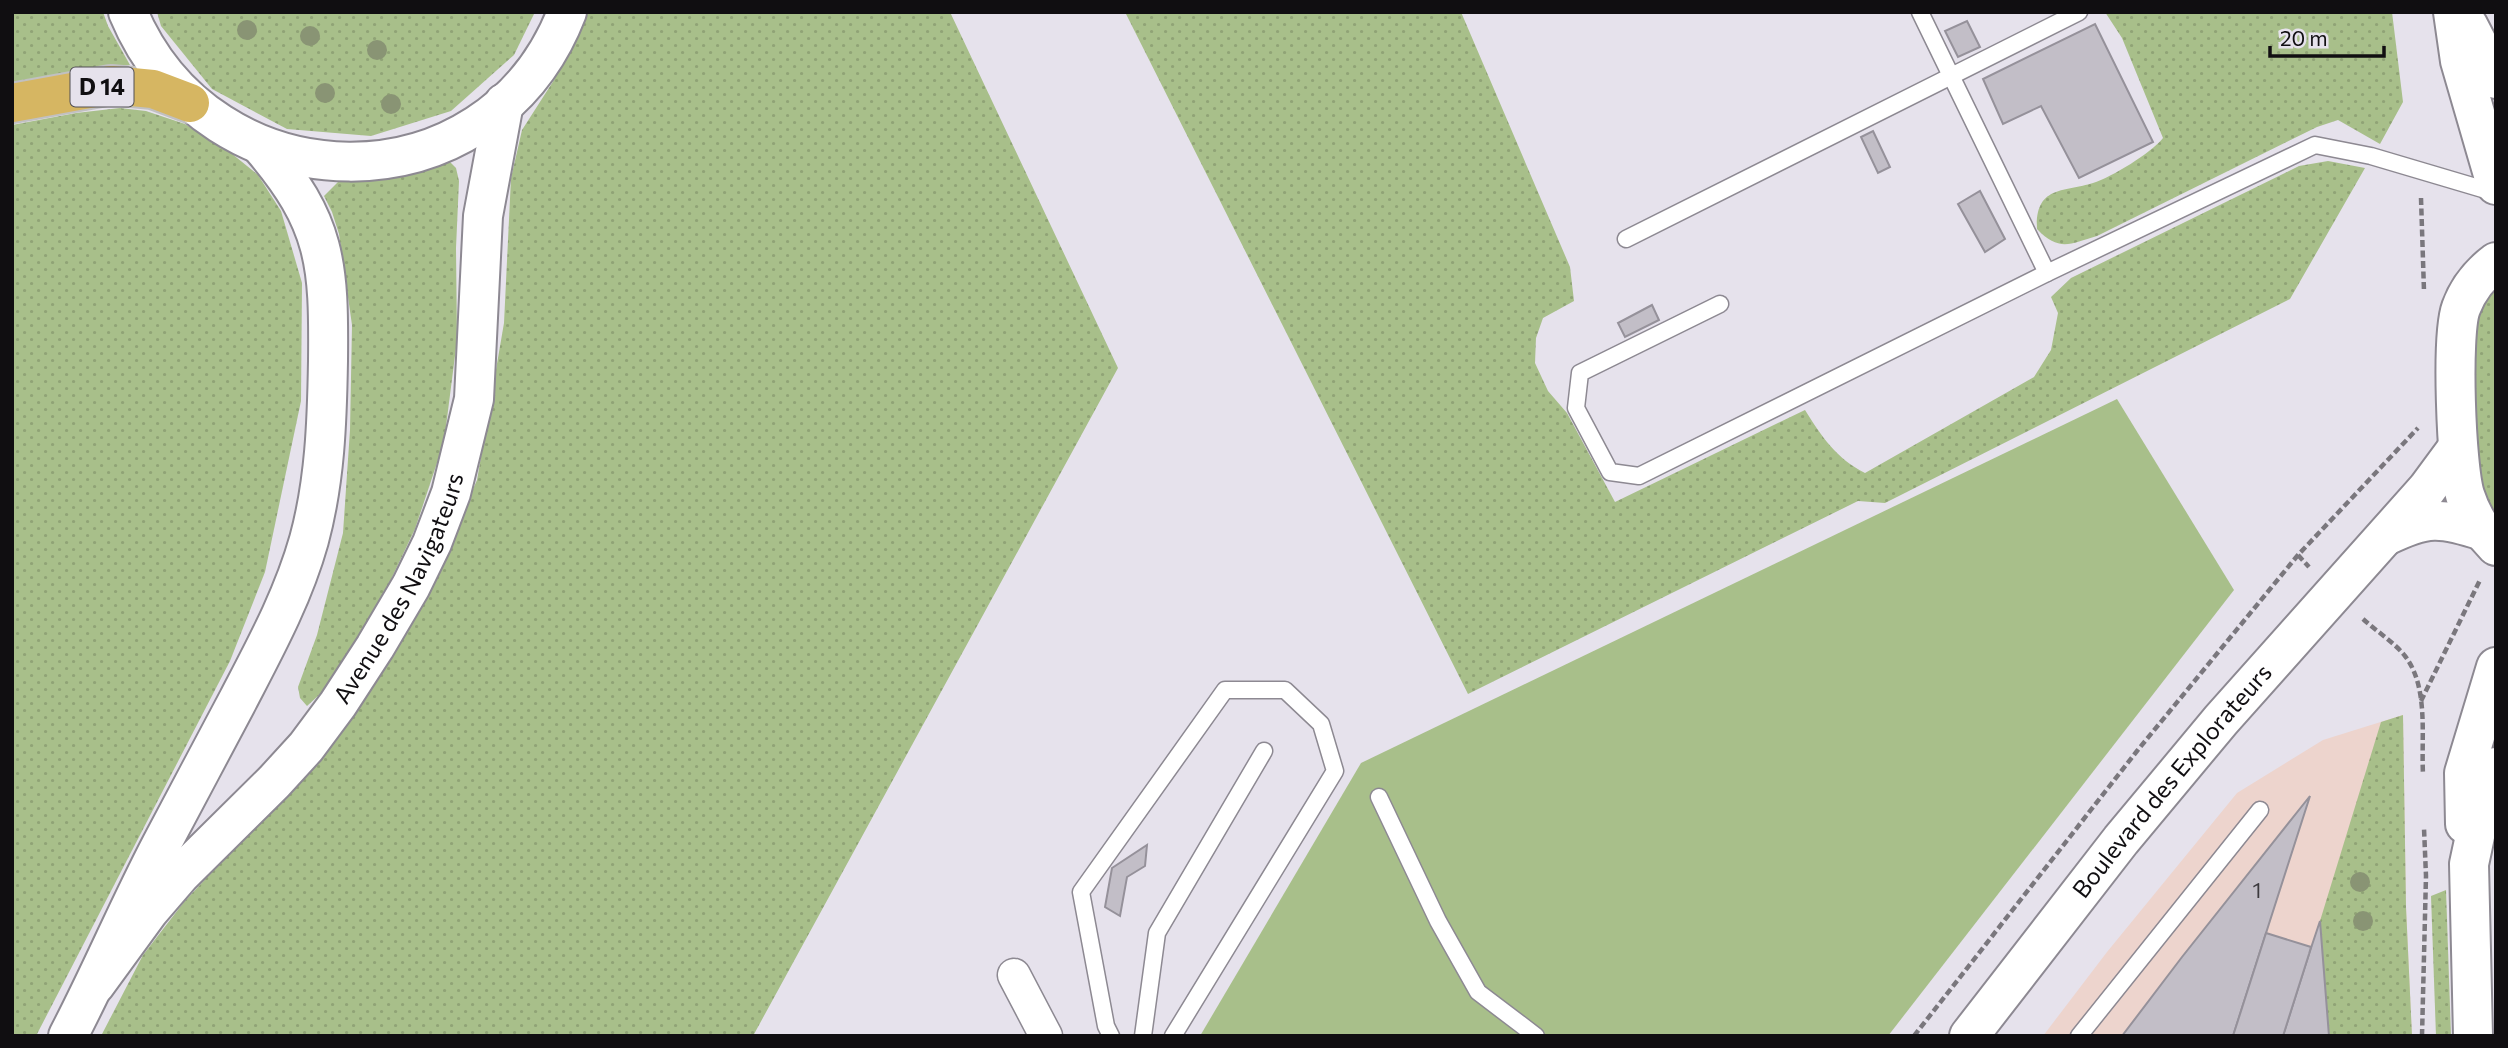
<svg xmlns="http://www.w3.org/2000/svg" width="2508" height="1048" viewBox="0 0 2508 1048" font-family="Commissioner,sans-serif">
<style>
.education{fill:#edd4cd}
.grass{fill:url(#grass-dots)}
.park{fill:#a8bf8a}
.building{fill:#c2bec7;stroke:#95919a;stroke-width:2}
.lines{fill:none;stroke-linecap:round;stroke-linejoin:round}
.service-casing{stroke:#8d8992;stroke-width:19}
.minor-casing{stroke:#8d8992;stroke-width:35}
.tertiary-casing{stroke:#8d8992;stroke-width:42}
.secondary-casing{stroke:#8d8992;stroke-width:42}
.trunk-casing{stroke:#c1c0c1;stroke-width:42}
.path{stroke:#7a777d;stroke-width:4.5;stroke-dasharray:7 3.5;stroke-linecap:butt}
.service{stroke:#fff;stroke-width:16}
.minor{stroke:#fff;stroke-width:32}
.tertiary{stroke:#fff;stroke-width:38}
.secondary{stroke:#fff;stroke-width:38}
.trunk{stroke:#d6b662;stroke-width:38}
.tree{fill:#899474}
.labels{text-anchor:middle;stroke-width:6;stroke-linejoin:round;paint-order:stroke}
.number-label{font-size:21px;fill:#3c3a3e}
.shield{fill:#e6e2ec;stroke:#504e53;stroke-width:2}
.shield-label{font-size:23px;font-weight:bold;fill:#100e11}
.street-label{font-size:24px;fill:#100e11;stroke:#e6e2ec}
</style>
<defs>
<pattern id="grass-dots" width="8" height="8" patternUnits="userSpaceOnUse" patternTransform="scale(1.75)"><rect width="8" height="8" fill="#a8bf8a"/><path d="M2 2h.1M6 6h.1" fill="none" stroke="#90a376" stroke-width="1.8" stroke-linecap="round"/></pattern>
</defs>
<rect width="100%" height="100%" fill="#e6e2ec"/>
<polygon class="education" points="2403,715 2406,907 2412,1036 2043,1036 2107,952 2237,793 2323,740"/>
<g class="grass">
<polygon points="12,12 103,12 108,26 130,65 48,76 12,85"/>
<polygon points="157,12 535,12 514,55 451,111 371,136 287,129 212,89 161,26"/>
<polygon points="587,12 950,12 1118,368 753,1036 101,1036 143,955 184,902 276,803 429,590 477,480 504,323 511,178 522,130 554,80"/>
<path d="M1125,12H1461L1570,267L1574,301L1543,318L1536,338L1535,363L1548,391L1567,413L1615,502L1805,410C1821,436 1837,459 1865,473L2034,377L2051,350L2058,313L2051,297L2071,278L2299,166L2328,161L2365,168L2290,299L1885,503L1858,501L1468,694Z"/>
<path d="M2105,12H2392L2403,102L2380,144L2338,120L2317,127L2097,236C2070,244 2059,252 2037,229C2035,185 2065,192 2093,183C2112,177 2151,153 2163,138L2122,38Z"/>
<polygon points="120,108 146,111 185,124 231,153 258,175 281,211 302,283 301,401 265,572 230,661 36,1036 12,1036 12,125 76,113"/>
<polygon points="448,160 456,168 459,181 456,248 457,340 444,442 415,529 385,592 330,685 307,706 300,698 298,687 317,635 343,533 350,430 352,325 339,234 332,212 324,196 342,178 385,179"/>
<polygon points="2496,284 2496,522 2489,514 2475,468 2474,324 2483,301"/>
<polygon points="2403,715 2406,907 2412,1036 2329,1036 2320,921 2381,722"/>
<polygon points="2446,890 2451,1036 2436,1036 2431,896"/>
</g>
<polygon class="park" points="2117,399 2234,590 1888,1036 1200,1036 1361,763"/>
<g class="building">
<polygon points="1967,21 1980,47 1958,57 1945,31"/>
<polygon points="2095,24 2153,142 2079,178 2041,106 2003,124 1983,79"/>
<polygon points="1873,131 1890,167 1878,173 1861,137"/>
<polygon points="1980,191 2005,239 1985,252 1958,204"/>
<polygon points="1652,305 1659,320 1625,337 1618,323"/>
<polygon points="2310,796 2233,1036 2122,1036 2182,957"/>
<polygon points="1147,845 1145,866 1127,877 1120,916 1105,907 1112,868"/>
<polygon points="2320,921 2329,1036 2283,1036 2309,954"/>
<polygon points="2266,933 2311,947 2309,954 2283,1036 2233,1036"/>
</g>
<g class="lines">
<defs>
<g id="service">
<polyline points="1920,12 2047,273"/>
<polyline points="1626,239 2079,12"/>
<polyline points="1720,304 1580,373 1576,408 1610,472 1639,476 2047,273 2315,145 2371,156 2496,193"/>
<polyline points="1379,797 1438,921 1478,992 1536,1036"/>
<polyline points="1111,1036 1106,1026 1081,892 1225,690 1285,690 1321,724 1335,771 1173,1036"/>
<polyline points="1143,1036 1157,933 1264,751"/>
<polyline points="2079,1036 2260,810"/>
</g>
<polyline id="minor" points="1014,975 1046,1036"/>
<g id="tertiary">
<polyline points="2453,12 2460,61 2496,185"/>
<polyline points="2468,25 2496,79"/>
<path d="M2496,262C2480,274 2468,289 2461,308C2451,335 2456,466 2465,495C2471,514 2482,532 2496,546"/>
<path d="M2386,536C2427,516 2440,517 2483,531"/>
<polyline points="2465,824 2464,773 2496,667"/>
<path id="s1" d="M1969,1036L2121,840L2221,720L2427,489L2458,447"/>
<polyline points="2473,1036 2469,864 2481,808 2496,767"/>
</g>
<g id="secondary">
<path d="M128,12C210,209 489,214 567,12"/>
<path id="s2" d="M95,985L149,911L180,875L274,782L306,747L338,704L375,647L411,586L432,543L451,493L474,399L483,216L504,103"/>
<path d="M68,1036C101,973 128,908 161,845C187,797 212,748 238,700C265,648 293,597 309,540C325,481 327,422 328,361C329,264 327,223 261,146"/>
</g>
<polyline id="trunk" points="12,103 111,85 153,89 190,103"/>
</defs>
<use href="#service" class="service-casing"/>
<use href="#minor" class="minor-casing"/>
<use href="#tertiary" class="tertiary-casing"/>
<use href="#secondary" class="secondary-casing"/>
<use href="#trunk" class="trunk-casing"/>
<g class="path">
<polyline points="2421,198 2424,291"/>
<polyline points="2298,555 2309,567"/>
<path d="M2363,619C2376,631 2394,642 2405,656C2429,687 2421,737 2423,774"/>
<polyline points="2421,701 2480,580"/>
<polyline points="1914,1036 2137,751 2298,555 2418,428"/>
<polyline points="2422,1036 2426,876 2424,828"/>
</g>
<use href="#service" class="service"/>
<use href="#minor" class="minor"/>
<use href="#tertiary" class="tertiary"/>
<use href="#secondary" class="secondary"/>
<use href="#trunk" class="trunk"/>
</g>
<g class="tree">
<circle cx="247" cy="30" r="10"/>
<circle cx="310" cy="36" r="10"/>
<circle cx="377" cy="50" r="10"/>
<circle cx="325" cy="93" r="10"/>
<circle cx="391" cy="104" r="10"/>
<circle cx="2360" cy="882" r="10"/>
<circle cx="2363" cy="921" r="10"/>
</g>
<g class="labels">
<g class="number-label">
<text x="2257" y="898">1</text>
</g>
<rect class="shield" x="70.5" y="67.5" width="63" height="39" rx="5"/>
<g class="shield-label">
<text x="102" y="95">D 14</text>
</g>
<g class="street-label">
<text dy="8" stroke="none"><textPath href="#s2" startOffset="504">Avenue des Navigateurs</textPath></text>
<text dy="8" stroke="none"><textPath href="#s1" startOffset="326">Boulevard des Explorateurs</textPath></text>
</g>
</g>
<rect width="2508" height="1048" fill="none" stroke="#100e11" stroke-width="28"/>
<path d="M2270 46v10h114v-10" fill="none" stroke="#100e11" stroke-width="3.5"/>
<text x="2280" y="46" font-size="21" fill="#100e11" stroke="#e6e2ec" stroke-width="5" paint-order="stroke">20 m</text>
</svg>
